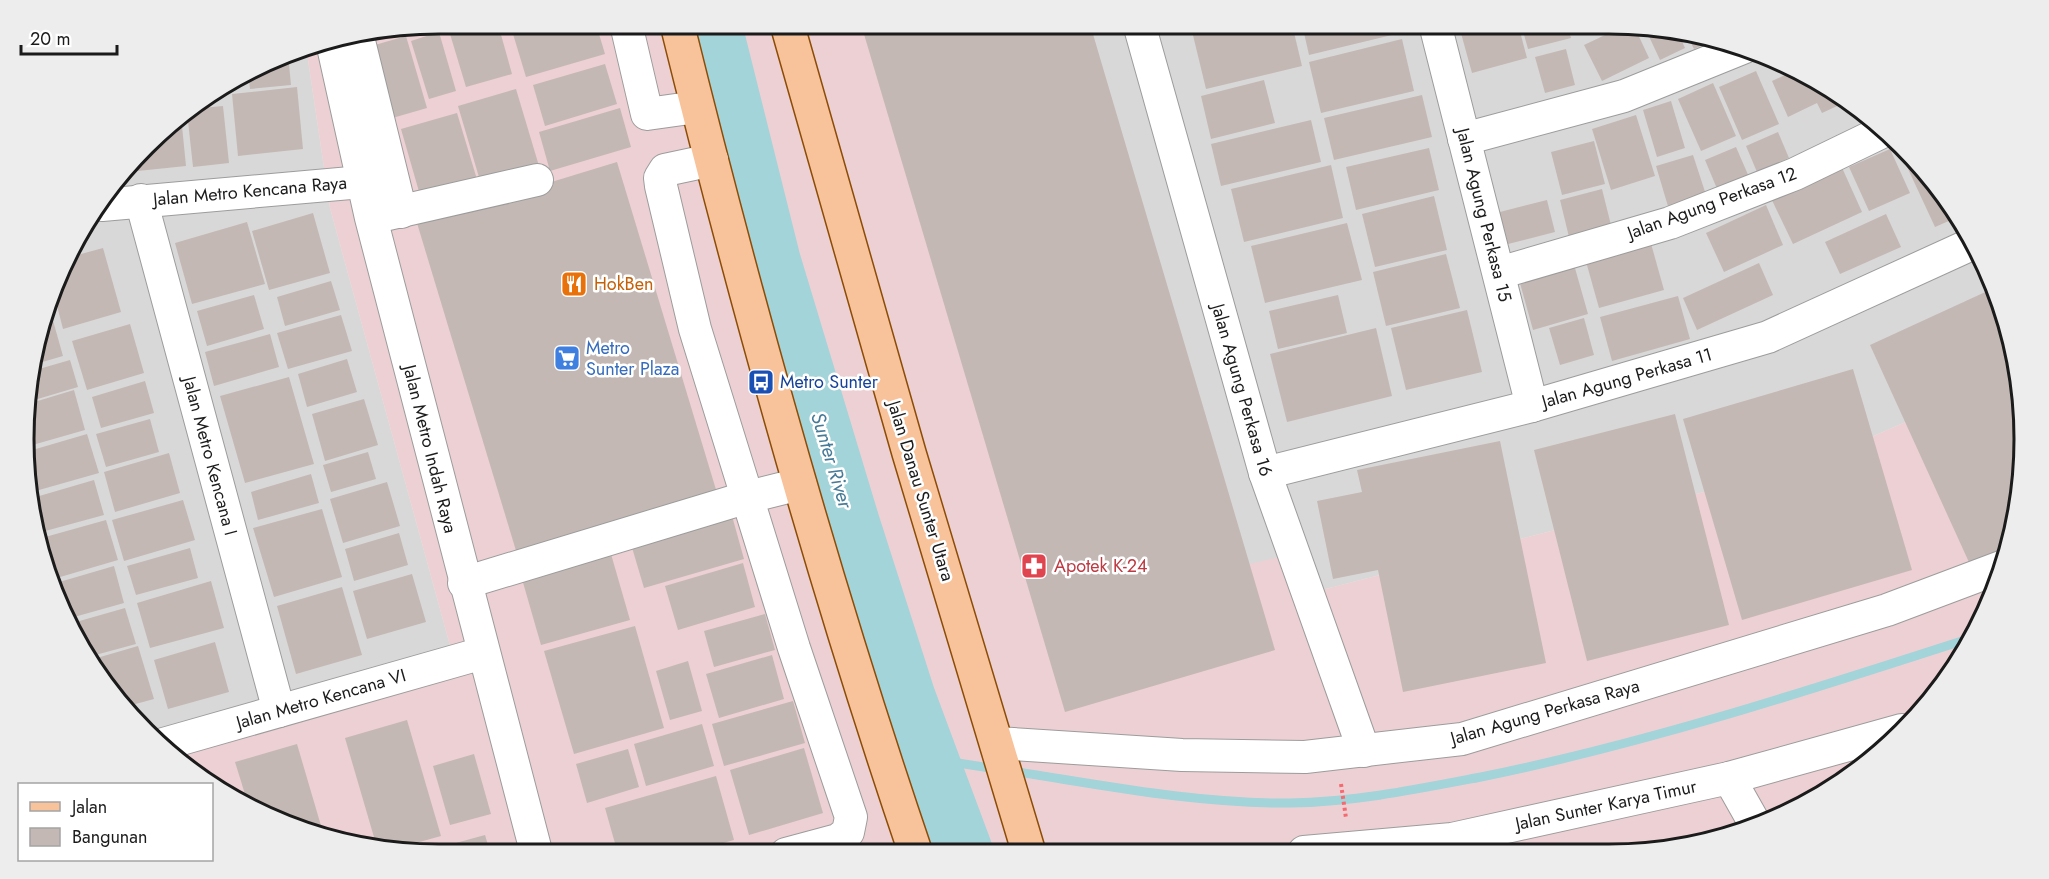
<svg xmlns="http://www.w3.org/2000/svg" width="2049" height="879" viewBox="0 0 2049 879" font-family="Jost,sans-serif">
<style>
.residential{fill:#d9d8d8}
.commercial{fill:#edd0d3}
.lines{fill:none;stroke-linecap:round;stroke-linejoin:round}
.stream{stroke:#a2d4d9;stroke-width:9}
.river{stroke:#a2d4d9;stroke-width:57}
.building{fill:#c3b8b4}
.minor-casing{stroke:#9c9c9c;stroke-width:34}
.major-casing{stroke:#8c4c06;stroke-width:36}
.path{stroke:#f46a70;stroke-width:4;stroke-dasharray:3 3;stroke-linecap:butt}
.minor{stroke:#fff;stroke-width:32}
.major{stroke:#f8c29a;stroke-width:33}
.labels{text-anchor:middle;stroke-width:5;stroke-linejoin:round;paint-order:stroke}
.street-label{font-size:18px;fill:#1b1b1b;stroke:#fff}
.food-label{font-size:18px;fill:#c56008;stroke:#fff;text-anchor:start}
.shop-label{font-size:18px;fill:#366cbe;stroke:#fff;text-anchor:start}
.transit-label{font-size:18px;fill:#164399;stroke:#fff;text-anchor:start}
.health-label{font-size:18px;fill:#be3a42;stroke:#fff;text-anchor:start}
.water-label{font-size:20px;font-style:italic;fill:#467a97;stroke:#fff}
.rim{fill:none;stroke:#1b1b1b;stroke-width:3}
</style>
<rect width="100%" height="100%" fill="#ece7e1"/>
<g class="residential">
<polygon points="958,24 1610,24 1743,46 1818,80 1884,127 1939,187 1982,256 2011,332 2018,373 1805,466 1310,593 1123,594"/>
<polygon points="306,46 330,208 457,671 166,752 79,647 46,573 28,494 32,359 80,231 166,127 232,80"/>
</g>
<polygon class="commercial" points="440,24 958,24 1124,594 1288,555 1310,593 1805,466 2018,373 2024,413 2021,494 2003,573 1974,631 1961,637 1966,648 1955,671 1883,752 1793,812 1664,851 440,855 306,833 232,799 169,754 457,671 330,208 306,46"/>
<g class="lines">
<g class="stream">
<polyline points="932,759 997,769"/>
<path d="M1011,771C1103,785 1196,804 1290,803C1355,802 1418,789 1481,777C1648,743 1810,690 1971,638"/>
</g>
<polyline class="river" points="713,24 772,260 851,522 907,697 965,853"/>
</g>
<g class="building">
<polygon points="447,24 498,24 512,74 466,87"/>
<polygon points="510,24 596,24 605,54 526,77"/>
<polygon points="861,24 1090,24 1275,650 1065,712"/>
<polygon points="1203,24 1292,24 1302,66 1206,89 1191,27"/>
<polygon points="1302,24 1393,24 1396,34 1309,55"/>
<polygon points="1468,24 1518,24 1527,58 1472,73 1459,26"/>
<polygon points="1521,24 1567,24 1571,38 1528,49"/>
<polygon points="1583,24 1612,24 1589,35"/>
<polygon points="1624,26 1635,28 1649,58 1602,81 1584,45"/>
<polygon points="1646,30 1679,35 1685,48 1660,60"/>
<polygon points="439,32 456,91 429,99 411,41"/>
<polygon points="406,36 427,108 389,119 368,47"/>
<polygon points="1688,37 1711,41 1694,49"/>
<polygon points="1402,39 1414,91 1321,113 1309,62"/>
<polygon points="1566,49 1575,85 1545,93 1535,57"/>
<polygon points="288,54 291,85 250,89 248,72"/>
<polygon points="605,64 617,104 545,126 533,85"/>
<polygon points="1796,70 1818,80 1848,101 1822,113 1817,103 1788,117 1772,81"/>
<polygon points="1756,71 1779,124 1742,140 1719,87"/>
<polygon points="243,74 244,85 220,88 232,79"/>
<polygon points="1264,80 1275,123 1211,139 1201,96"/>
<polygon points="1713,83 1736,136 1701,151 1678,99"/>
<polygon points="297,87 303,149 238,156 232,94"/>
<polygon points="516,89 539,166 481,184 458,106"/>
<polygon points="1422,95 1432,137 1334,160 1324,118"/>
<polygon points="1671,101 1685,148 1657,157 1643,110"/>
<polygon points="223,106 229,163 193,167 187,112 191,109"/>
<polygon points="620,108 631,147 550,171 539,132"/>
<polygon points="457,113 479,186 422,202 401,129"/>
<polygon points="1636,115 1655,176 1611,190 1592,129"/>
<polygon points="181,116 186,166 128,172 166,127"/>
<polygon points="1311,120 1321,162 1221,186 1211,144"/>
<polygon points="1778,132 1789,158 1757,172 1746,146"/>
<polygon points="1594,141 1605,184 1562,195 1551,152"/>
<polygon points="1736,147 1749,177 1718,191 1705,160"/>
<polygon points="1429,148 1439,190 1356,210 1346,167"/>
<polygon points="1890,149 1910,193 1869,211 1849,167"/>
<polygon points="1908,153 1939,187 1958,217 1935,227 1902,156"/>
<polygon points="1693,155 1708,201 1670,213 1656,166"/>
<polygon points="1839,161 1862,212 1793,244 1769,194"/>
<polygon points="617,162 717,493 517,554 417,223"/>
<polygon points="1331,165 1343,218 1244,242 1231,189"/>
<polygon points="1602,189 1611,225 1569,237 1560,200"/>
<polygon points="1434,196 1447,250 1375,267 1362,214"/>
<polygon points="1547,200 1555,232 1504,245 1496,213"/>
<polygon points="1766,205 1783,245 1724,272 1706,233"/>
<polygon points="313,213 330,273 269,290 252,231"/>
<polygon points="1886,214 1901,247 1840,274 1825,242"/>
<polygon points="247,222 265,284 192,304 175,243"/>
<polygon points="1347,223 1362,280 1265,303 1251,246"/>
<polygon points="1650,240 1664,290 1599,308 1585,258"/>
<polygon points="103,248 121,312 63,329 55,298 70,257"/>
<polygon points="1446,254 1460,308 1386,326 1373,272"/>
<polygon points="1573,261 1588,314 1533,330 1518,276"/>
<polygon points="1759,263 1773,295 1697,330 1683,298"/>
<polygon points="331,281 340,310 285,326 277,297"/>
<polygon points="1994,288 2011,332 2024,413 2021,494 2007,555 1973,571 1870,345"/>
<polygon points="254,295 264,329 207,346 197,311"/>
<polygon points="1338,295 1347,333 1278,349 1269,311"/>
<polygon points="1678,296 1690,339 1612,361 1600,317"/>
<polygon points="50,310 63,356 32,365 32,359"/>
<polygon points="1467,310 1482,372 1406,390 1391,328"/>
<polygon points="341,315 352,351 288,369 277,333"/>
<polygon points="1584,318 1594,355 1560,365 1549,328"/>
<polygon points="130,324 144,373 87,390 72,341"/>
<polygon points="1376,328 1392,396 1287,422 1270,354"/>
<polygon points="270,334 279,367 214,386 205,352"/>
<polygon points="347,359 357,392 307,407 298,374"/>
<polygon points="70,360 78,387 31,401 32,371"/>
<polygon points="1853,369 1912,570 1742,620 1683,419"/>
<polygon points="289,377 314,464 245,483 220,396"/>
<polygon points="145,381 154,413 101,428 92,397"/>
<polygon points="74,390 85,430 29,446 31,403"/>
<polygon points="364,399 378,445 325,461 312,414"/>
<polygon points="1675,414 1729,625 1587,661 1534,450"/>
<polygon points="150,419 159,452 106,467 96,434"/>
<polygon points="87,434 99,473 32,492 28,477 29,451"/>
<polygon points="1500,441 1546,663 1403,692 1378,570 1333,579 1317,501 1362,492 1357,470"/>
<polygon points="368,452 376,479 331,492 323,465"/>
<polygon points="169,453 180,493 115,512 104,472"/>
<polygon points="311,474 319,503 258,520 251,492"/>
<polygon points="94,480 104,515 38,533 29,499"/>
<polygon points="387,482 400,526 343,543 330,499"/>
<polygon points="183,500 195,540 124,561 112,520"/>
<polygon points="729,505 744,559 644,588 628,534"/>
<polygon points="322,509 342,577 274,597 253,528"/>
<polygon points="106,520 118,560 50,580 38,539"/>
<polygon points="399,533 408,565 354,581 345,549"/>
<polygon points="190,548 198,578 136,595 127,566"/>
<polygon points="611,554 630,620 541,645 522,579"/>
<polygon points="743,563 755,607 678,630 665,586"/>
<polygon points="114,566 124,603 67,619 56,583"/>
<polygon points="412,574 426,622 367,639 353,591"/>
<polygon points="211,581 224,628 150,648 137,603"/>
<polygon points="342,587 362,655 296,674 277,606"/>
<polygon points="125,608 136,644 88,657 79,647 69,624"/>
<polygon points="765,614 775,650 714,667 704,631"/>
<polygon points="635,626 664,728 574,754 544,651"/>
<polygon points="215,642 229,692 168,709 154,660"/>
<polygon points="138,646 154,699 128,706 90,660"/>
<polygon points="772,655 784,699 719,718 706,674"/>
<polygon points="688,661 702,711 670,720 656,671"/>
<polygon points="793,701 805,743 724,766 712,724"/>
<polygon points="407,720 441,836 398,848 376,844 345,738"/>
<polygon points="702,724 714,766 646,786 634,744"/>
<polygon points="297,744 324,836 306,833 249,807 235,762"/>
<polygon points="804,748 823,813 749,835 730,770"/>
<polygon points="628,749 639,787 587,803 576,764"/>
<polygon points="474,754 491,814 450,825 433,766"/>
<polygon points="716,776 734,840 684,854 618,854 605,808"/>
<polygon points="485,835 491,855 439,855 423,852"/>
</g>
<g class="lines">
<defs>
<g id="minor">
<polyline points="626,24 647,114 697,107"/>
<polyline points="1139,24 1265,473 1364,751"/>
<polyline points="1435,24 1532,406"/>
<polyline points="358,37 401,212"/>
<polyline points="332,42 371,218 537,855"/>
<polyline points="1464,139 1624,96 1745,47"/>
<polyline points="712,160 665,170 660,178 661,186 695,329 794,648 851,817 848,832 838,840 786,854"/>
<polyline points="141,200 279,711"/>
<polyline points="102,205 362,182"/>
<polyline points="380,216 537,180"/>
<polyline points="1499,273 1670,223 1795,174 1886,130"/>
<polyline points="1265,473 1532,406 1768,337 1974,243"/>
<polyline points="464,583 748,497 800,484"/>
<polyline points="997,743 1182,755 1305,757 1462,739 1887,610 2004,566"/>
<polyline points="160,745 483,653"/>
<polyline points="1729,778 1755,824"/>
<polyline points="1304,852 1452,839 1729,778 1902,730"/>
</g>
<g id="major">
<path d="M677,24C746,303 823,581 916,854"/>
<polyline points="787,24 909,453 1029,853"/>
</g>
</defs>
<use href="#minor" class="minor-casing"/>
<use href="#major" class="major-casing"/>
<polyline class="path" points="1341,784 1346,818"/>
<use href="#minor" class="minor"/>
<use href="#major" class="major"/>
</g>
<defs>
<symbol id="restaurant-square" viewBox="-11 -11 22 22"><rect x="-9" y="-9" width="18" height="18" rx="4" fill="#e8710a" stroke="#fff"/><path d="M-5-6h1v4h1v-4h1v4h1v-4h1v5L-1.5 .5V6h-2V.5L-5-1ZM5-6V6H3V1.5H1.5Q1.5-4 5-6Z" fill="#fff"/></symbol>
<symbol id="supermarket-square" viewBox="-11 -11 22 22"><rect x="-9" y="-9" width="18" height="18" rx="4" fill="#3f7fe0" stroke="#fff"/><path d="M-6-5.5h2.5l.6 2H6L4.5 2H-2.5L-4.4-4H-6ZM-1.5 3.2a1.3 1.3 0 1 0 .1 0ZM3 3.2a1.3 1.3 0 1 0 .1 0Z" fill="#fff"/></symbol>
<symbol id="bus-square" viewBox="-11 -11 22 22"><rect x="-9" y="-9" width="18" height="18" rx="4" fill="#1a4fb4" stroke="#fff"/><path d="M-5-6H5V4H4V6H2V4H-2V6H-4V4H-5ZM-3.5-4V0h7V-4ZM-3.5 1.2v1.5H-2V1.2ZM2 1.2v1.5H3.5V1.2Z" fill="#fff"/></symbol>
<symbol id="pharmacy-square" viewBox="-11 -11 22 22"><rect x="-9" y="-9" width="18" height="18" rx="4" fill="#e0444e" stroke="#fff"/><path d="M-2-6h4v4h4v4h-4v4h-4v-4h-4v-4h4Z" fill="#fff"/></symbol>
</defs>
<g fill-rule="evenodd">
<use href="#restaurant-square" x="559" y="269" width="30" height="30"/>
<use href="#supermarket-square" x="552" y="343" width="30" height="30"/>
<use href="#bus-square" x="746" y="367" width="30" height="30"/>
<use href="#pharmacy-square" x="1019" y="551" width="30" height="30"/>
</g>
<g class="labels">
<g class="street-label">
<text transform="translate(250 191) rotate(-5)" y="6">Jalan Metro Kencana Raya</text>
<text transform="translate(1712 203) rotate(-20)" y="6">Jalan Agung Perkasa 12</text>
<text transform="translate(1484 215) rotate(76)" y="6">Jalan Agung Perkasa 15</text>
<text transform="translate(1627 378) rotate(-16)" y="6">Jalan Agung Perkasa 11</text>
<text transform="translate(1242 390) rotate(74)" y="6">Jalan Agung Perkasa 16</text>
<text transform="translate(430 449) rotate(76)" y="6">Jalan Metro Indah Raya</text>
<text transform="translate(210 456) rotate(75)" y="6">Jalan Metro Kencana I</text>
<text transform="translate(921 491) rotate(73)" y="6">Jalan Danau Sunter Utara</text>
<text transform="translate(321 699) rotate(-16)" y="6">Jalan Metro Kencana VI</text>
<text transform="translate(1545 712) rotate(-16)" y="6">Jalan Agung Perkasa Raya</text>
<text transform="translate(1606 805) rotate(-12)" y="6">Jalan Sunter Karya Timur</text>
</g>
<g class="food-label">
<text x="594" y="290">HokBen</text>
</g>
<g class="shop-label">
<text x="586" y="354">Metro<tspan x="586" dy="21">Sunter Plaza</tspan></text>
</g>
<g class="transit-label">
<text x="780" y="388">Metro Sunter</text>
</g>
<g class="health-label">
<text x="1054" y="572">Apotek K-24</text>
</g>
<g class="water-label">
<text transform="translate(832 460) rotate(73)" y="7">Sunter River</text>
</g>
</g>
<path d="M0 0H2049V879H0ZM439 34H1609A405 405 0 0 1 2014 439V439A405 405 0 0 1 1609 844H439A405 405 0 0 1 34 439V439A405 405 0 0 1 439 34Z" fill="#ededed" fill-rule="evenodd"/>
<path class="rim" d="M439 34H1609A405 405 0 0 1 2014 439V439A405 405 0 0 1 1609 844H439A405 405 0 0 1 34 439V439A405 405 0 0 1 439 34Z"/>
<rect x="18" y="783" width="195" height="78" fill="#ffffff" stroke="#a4a4a4" stroke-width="1.5"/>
<rect x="30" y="802" width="30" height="9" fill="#f8c29a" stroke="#a4a4a4" stroke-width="1.5"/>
<text x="72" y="813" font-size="18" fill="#1b1b1b">Jalan</text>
<rect x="30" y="828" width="30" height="18" fill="#c3b8b4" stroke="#a4a4a4" stroke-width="1.5"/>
<text x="72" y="843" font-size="18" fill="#1b1b1b">Bangunan</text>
<path d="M21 45v9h96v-9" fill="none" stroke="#1b1b1b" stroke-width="3"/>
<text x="30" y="45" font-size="18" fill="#1b1b1b" stroke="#ffffff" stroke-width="4.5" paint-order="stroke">20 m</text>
</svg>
